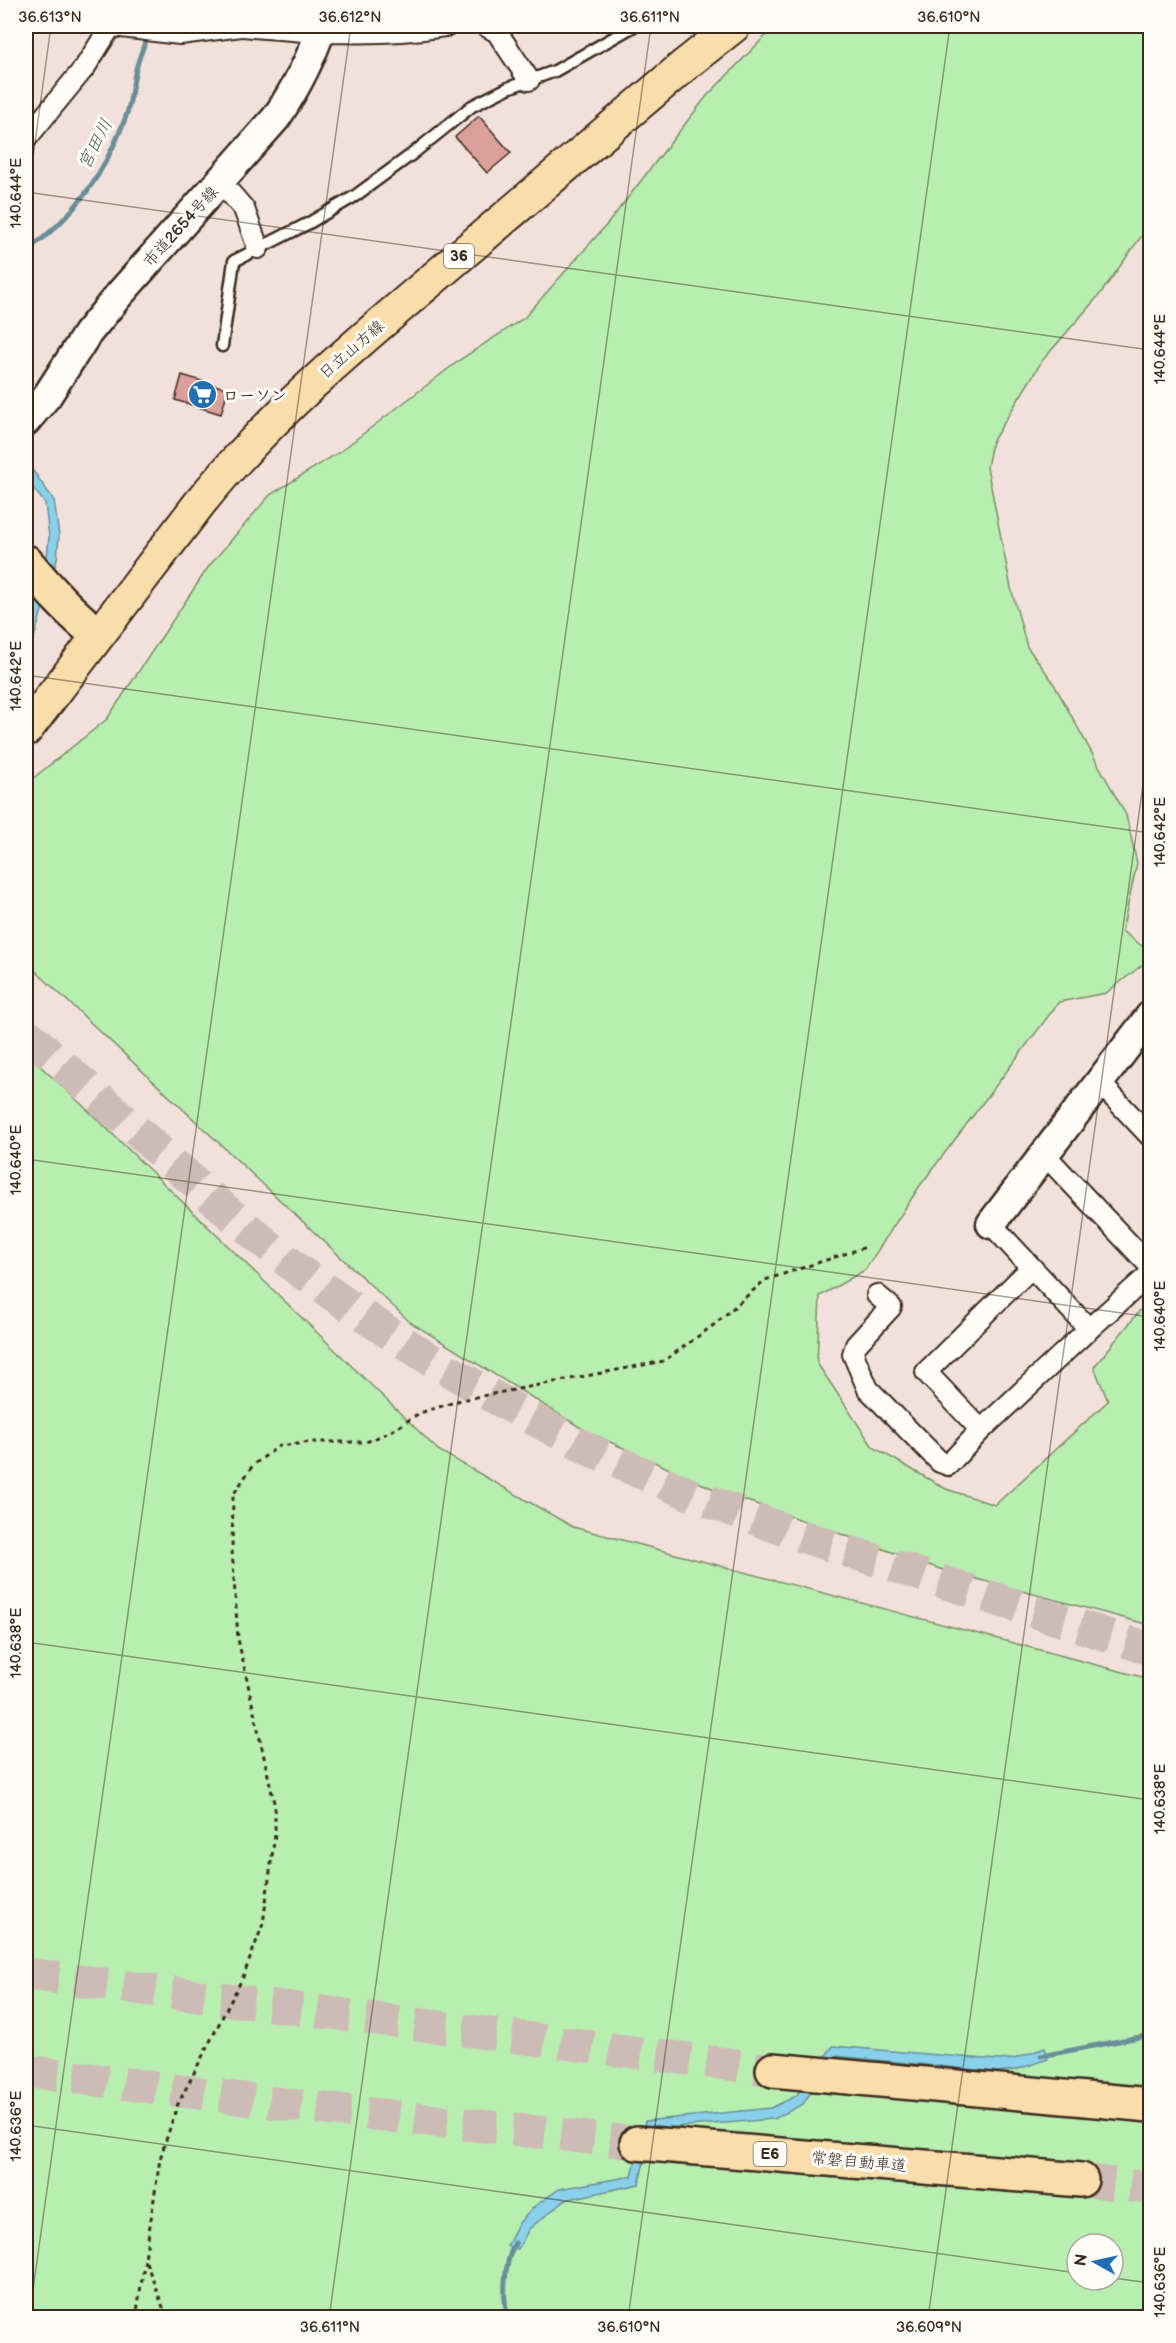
<svg xmlns="http://www.w3.org/2000/svg" width="1176" height="2343" viewBox="0 0 1176 2343" font-family="'Balsamiq Sans','Klee One',sans-serif">
<style>
.green{fill:#b8efb1;stroke:#7a8c68;stroke-width:1.5;fill-rule:evenodd}
.water{fill:#89d1ea;stroke:#6a8e98;stroke-width:1.5}
.lines{fill:none;stroke-linecap:round;stroke-linejoin:round}
.stream{stroke:#6a8e98;stroke-width:5}
.building{fill:#daa19a;stroke:#3b2a1e;stroke-width:1.5}
.highway-tunnel{stroke:#cdbcb5;stroke-width:33;stroke-dasharray:33 16;stroke-linecap:butt}
.lane-casing{stroke:#3b2a1e;stroke-width:15}
.street-casing{stroke:#3b2a1e;stroke-width:24}
.secondary-casing{stroke:#3b2a1e;stroke-width:33}
.primary-casing{stroke:#3b2a1e;stroke-width:36}
.highway-casing{stroke:#3b2a1e;stroke-width:38}
.path{stroke:#3b2a1e;stroke-width:3;stroke-dasharray:4.5 4.5;stroke-linecap:butt}
.lane{stroke:#fdfcf7;stroke-width:10}
.street{stroke:#fdfcf7;stroke-width:20}
.secondary{stroke:#fdfcf7;stroke-width:28}
.primary{stroke:#f9deab;stroke-width:32}
.highway{stroke:#f9deab;stroke-width:33}
.ticks{fill:none;stroke:#3b2a1e;stroke-width:1.5;stroke-opacity:0.45}
.labels{text-anchor:middle;stroke-width:6;stroke-linejoin:round;paint-order:stroke}
.shield{fill:#fdfcf7;stroke:#75695f;stroke-width:1.5}
.shield-label{font-size:15px;font-weight:bold;fill:#3b2a1e}
.street-label{font-size:16px;fill:#3b2a1e;stroke:#fdfcf7}
.poi-label{font-size:16px;font-weight:bold;fill:#3b2a1e;stroke:#fdfcf7;text-anchor:start}
.water-label{font-size:18px;font-style:italic;fill:#525c5b;stroke:#fdfcf7}
.neatline{fill:none;stroke:#3b2a1e;stroke-width:2}
.ticks-label{font-size:15px;text-anchor:middle;fill:#3b2a1e}
</style>
<rect width="100%" height="100%" fill="#f2e1db"/>
<filter id="ink" filterUnits="userSpaceOnUse"><feTurbulence type="fractalNoise" baseFrequency=".0167" numOctaves="2"/><feDisplacementMap in="SourceGraphic" scale="12" xChannelSelector="R" yChannelSelector="G"/><feConvolveMatrix kernelMatrix="1 2 1 2 8 2 1 2 1" color-interpolation-filters="sRGB"/></filter>
<g filter="url(#ink)">
<g class="green">
<polygon points="775,26 1150,26 1150,224 1101,293 1042,361 992,442 987,467 1011,588 1027,647 1051,679 1126,815 1137,863 1122,931 1150,952 1150,959 1106,993 1059,1002 919,1187 865,1270 820,1296 817,1363 873,1447 946,1489 995,1505 1108,1401 1094,1367 1150,1298 1150,1625 943,1570 716,1490 586,1431 410,1322 26,962 26,784 107,719 209,566 270,495 338,453 461,359 524,318 609,222 706,97"/>
<path d="M26,1053L94,1116L438,1450L573,1527L1150,1679V2317H26ZM1077,2244H1113V2280H1077Z"/>
</g>
<g class="water">
<polygon points="26,461 54,500 59,536 57,559 31,648 26,654 26,632 47,556 49,537 45,503 26,480"/>
<polygon points="833,2046 997,2060 1014,2059 1045,2048 1048,2059 1016,2070 997,2072 836,2056 803,2104 774,2119 651,2129 639,2184 565,2200 529,2229 518,2249 507,2246 519,2223 535,2206 559,2189 632,2176 645,2121 771,2108 796,2096"/>
</g>
<g class="lines">
<g class="stream">
<path d="M26,251C74,218 104,174 125,119C131,104 132,85 136,69C139,57 144,46 148,34"/>
<polyline points="1041,2056 1150,2035"/>
<path d="M508,2318C502,2296 504,2263 515,2243"/>
</g>
</g>
<g class="building">
<polygon points="479,116 511,153 487,173 455,137"/>
<polygon points="182,375 228,389 221,414 175,400"/>
</g>
<g class="lines">
<g class="highway-tunnel">
<polyline points="26,1033 229,1213 298,1270 362,1315 428,1358 497,1399 590,1450 687,1493 798,1535 1150,1649"/>
<polyline points="26,1974 773,2070"/>
<polyline points="26,2071 291,2105 637,2143"/>
<polyline points="1081,2180 1150,2188"/>
</g>
<defs>
<polyline id="lane" points="222,346 234,261 309,223 355,196 411,155 472,106 508,88 555,71 634,26"/>
<g id="street">
<polyline points="113,26 180,34 241,26"/>
<path d="M243,26C309,32 379,37 446,26"/>
<polyline points="486,26 497,32 529,80"/>
<polyline points="26,139 85,67 111,26"/>
<polyline points="220,181 244,209 258,248"/>
<polyline points="1100,1083 1150,1136"/>
<polyline points="1044,1154 1150,1266"/>
<polyline points="991,1224 1089,1329 1150,1274"/>
<polyline points="877,1295 891,1307 856,1345 853,1354 868,1389 940,1462 948,1465 981,1430 1089,1329"/>
<polyline points="981,1430 926,1372 1031,1268"/>
</g>
<g id="secondary">
<path d="M26,421L47,396L87,334L118,296L276,118C296,88 311,60 322,26"/>
<polyline points="991,1224 1150,1016"/>
</g>
<path id="primary" d="M26,730L199,504C267,419 351,348 434,278C518,206 602,135 686,64L734,26"/>
<g id="highway">
<path d="M26,562C48,588 70,613 97,634"/>
<polyline points="773,2070 1150,2105"/>
<polyline points="637,2143 1081,2180"/>
</g>
</defs>
<use href="#lane" class="lane-casing"/>
<use href="#street" class="street-casing"/>
<use href="#secondary" class="secondary-casing"/>
<use href="#primary" class="primary-casing"/>
<use href="#highway" class="highway-casing"/>
<g class="path">
<polyline points="146,2262 167,2318"/>
<polyline points="136,2318 160,2159 177,2106 243,1977 263,1924 275,1834 275,1807 238,1639 232,1549 233,1495 253,1465 279,1446 313,1442 366,1442 390,1432 420,1413 461,1400 664,1361 715,1324 765,1280 866,1247"/>
</g>
<use href="#lane" class="lane"/>
<use href="#street" class="street"/>
<use href="#secondary" class="secondary"/>
<use href="#primary" class="primary"/>
<use href="#highway" class="highway"/>
</g>
</g>
<path class="ticks" d="M26,192L1150,350M26,208L51,26M26,675L1150,833M26,1159L1150,1317M26,1642L1150,1800M26,2125L1077,2273M1113,2278L1150,2283M29,2318L351,26M329,2318L651,26M628,2318L950,26M928,2318L1150,735"/>
<defs>
<symbol id="supermarket-disc" viewBox="-11 -11 22 22"><circle r="9.5" fill="#1f6fb2" stroke="#fdfcf7"/><path d="M-6-5.5h2.5l.6 2H6L4.5 2H-2.5L-4.4-4H-6ZM-1.5 3.2a1.3 1.3 0 1 0 .1 0ZM3 3.2a1.3 1.3 0 1 0 .1 0Z" fill="#fff"/></symbol>
</defs>
<g fill-rule="evenodd">
<use href="#supermarket-disc" x="186" y="378" width="33" height="33"/>
</g>
<g class="labels">
<g class="shield">
<rect x="444" y="244" width="30" height="24" rx="4.5"/>
<rect x="753.5" y="2142" width="33" height="24" rx="4.5"/>
</g>
<g class="shield-label">
<text x="459" y="261">36</text>
<text x="770" y="2159">E6</text>
</g>
<g class="street-label">
<text transform="translate(180 226) rotate(-48)" y="6">市道2654号線</text>
<text transform="translate(351 349) rotate(-41)" y="6">日立山方線</text>
<text transform="translate(859 2161) rotate(5)" y="6">常磐自動車道</text>
</g>
<g class="poi-label">
<text x="223" y="401">ローソン</text>
</g>
<g class="water-label">
<text transform="translate(95 144) rotate(-63)" y="6">宮田川</text>
</g>
</g>
<rect width="1176" height="2343" fill="none" stroke="#fdfcf7" stroke-width="66"/>
<g transform="translate(1095 2262) rotate(278)"><circle r="28" fill="#fdfcf7" stroke="#afa8a0" stroke-width="1.5"/>
<path d="M0-4.5L10 22L0 15L-10 22Z" fill="#1f6fb2"/>
<text y="-9" font-size="16" font-weight="bold" text-anchor="middle" fill="#3b2a1e">N</text>
</g>
<rect x="33" y="33" width="1110" height="2277" class="neatline"/>
<g class="ticks-label">
<text x="50" y="22">36.613°N</text>
<text x="350" y="22">36.612°N</text>
<text x="650" y="22">36.611°N</text>
<text x="949" y="22">36.610°N</text>
<text transform="translate(16 193) rotate(-90)" y="5">140.644°E</text>
<text transform="translate(1160 349) rotate(-90)" y="5">140.644°E</text>
<text transform="translate(16 676) rotate(-90)" y="5">140.642°E</text>
<text transform="translate(1160 832) rotate(-90)" y="5">140.642°E</text>
<text transform="translate(16 1160) rotate(-90)" y="5">140.640°E</text>
<text transform="translate(1160 1316) rotate(-90)" y="5">140.640°E</text>
<text transform="translate(16 1643) rotate(-90)" y="5">140.638°E</text>
<text transform="translate(1160 1799) rotate(-90)" y="5">140.638°E</text>
<text transform="translate(16 2126) rotate(-90)" y="5">140.636°E</text>
<text transform="translate(1160 2282) rotate(-90)" y="5">140.636°E</text>
<text x="330" y="2332">36.611°N</text>
<text x="629" y="2332">36.610°N</text>
<text x="929" y="2332">36.609°N</text>
</g>
</svg>
